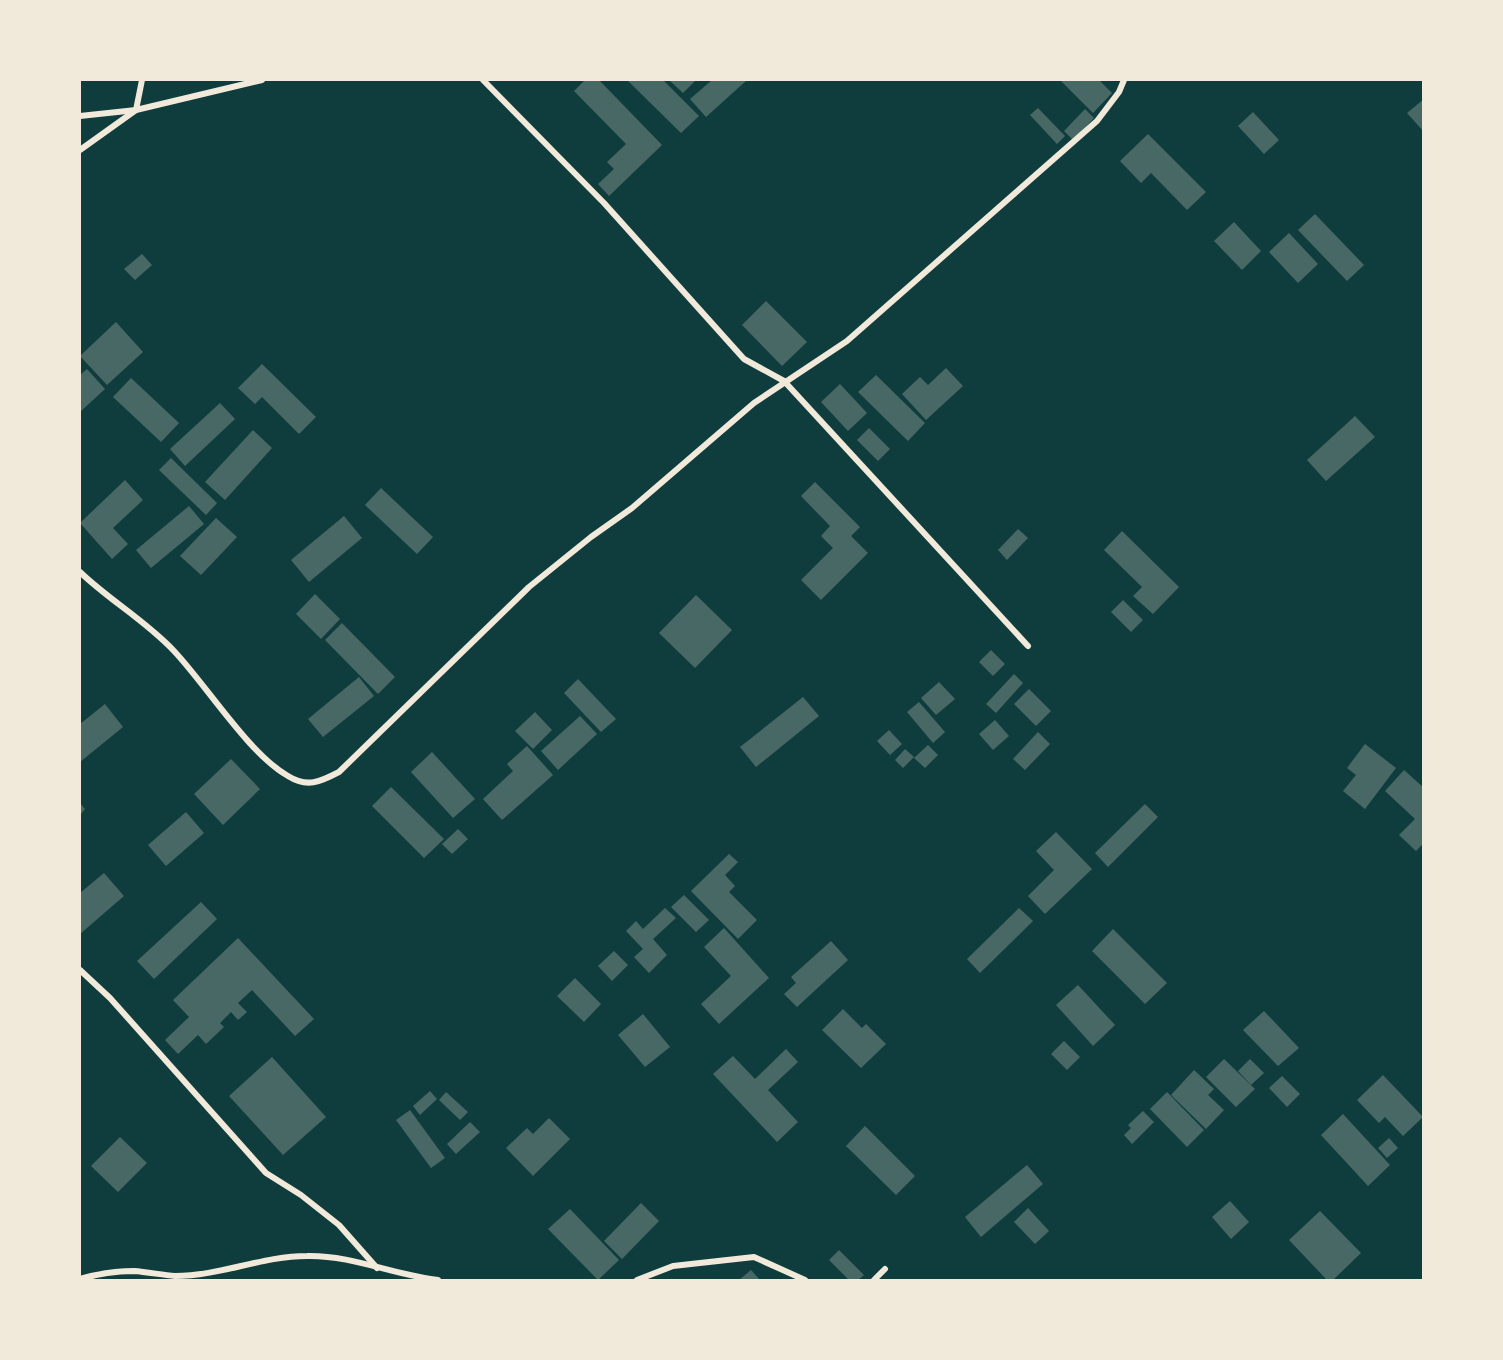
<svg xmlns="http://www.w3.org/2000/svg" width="1503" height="1360" viewBox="0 0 1503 1360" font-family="Signika,sans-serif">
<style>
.building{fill:#486865}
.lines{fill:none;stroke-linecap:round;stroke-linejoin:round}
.minor{stroke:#f1e9da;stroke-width:6}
</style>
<rect width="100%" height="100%" fill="#0f3d3e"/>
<g class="building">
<polygon points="585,80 599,80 662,145 609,196 598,184 614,169 607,162 626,144 574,91"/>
<polygon points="627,80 663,80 699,116 681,133"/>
<polygon points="669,80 696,80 683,93"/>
<polygon points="712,80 747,80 706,117 690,99"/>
<polygon points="1060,80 1099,80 1112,93 1093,113"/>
<polygon points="1424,99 1424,132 1407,113"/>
<polygon points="1038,108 1065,136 1057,144 1030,115"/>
<polygon points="1085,109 1094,118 1073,140 1064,131"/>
<polygon points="1253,112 1279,140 1264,154 1238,126"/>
<polygon points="1148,134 1206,192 1187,210 1151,173 1141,183 1120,161"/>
<polygon points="1315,214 1364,265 1347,281 1298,230"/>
<polygon points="1234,222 1261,251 1242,270 1214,241"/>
<polygon points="1289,233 1318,264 1298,283 1269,252"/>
<polygon points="142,254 152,265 135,280 124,269"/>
<polygon points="766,301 807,342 782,366 742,325"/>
<polygon points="116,322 143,352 107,385 80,356"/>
<polygon points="262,364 316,417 299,434 262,397 255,404 238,388"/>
<polygon points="946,368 963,386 926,420 902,394 920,377 928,385"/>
<polygon points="87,369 105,389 80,412 80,375"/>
<polygon points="876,375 925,423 908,441 858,392"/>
<polygon points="131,378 179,423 161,442 113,397"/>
<polygon points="840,384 867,413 848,431 821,402"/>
<polygon points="220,403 235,419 185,466 170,449"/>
<polygon points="1355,416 1375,437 1326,481 1307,460"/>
<polygon points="869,428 890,449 878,461 857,440"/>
<polygon points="253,430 272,448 225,500 205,482"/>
<polygon points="171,458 217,503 206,515 159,470"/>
<polygon points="125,480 143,500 113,528 128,544 112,559 80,523"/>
<polygon points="815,482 860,527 851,536 868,553 821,600 801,580 833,548 821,536 830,526 801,496"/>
<polygon points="381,488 433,537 417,554 365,505"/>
<polygon points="189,506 204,524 151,568 136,550"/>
<polygon points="344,516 362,538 309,582 291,560"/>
<polygon points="216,518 237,537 201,575 180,556"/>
<polygon points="1018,529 1028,538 1007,560 998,550"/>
<polygon points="1122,531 1179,587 1153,614 1133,596 1142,587 1104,550"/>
<polygon points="315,594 340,619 321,639 296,614"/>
<polygon points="696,595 732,630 695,668 659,633"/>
<polygon points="1123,600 1143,620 1131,632 1111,612"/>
<polygon points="342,623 395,677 378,694 325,640"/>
<polygon points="991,650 1005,664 993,676 979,662"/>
<polygon points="1014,674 1023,683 996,713 986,704"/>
<polygon points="359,677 374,696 323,737 308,719"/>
<polygon points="578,679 616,719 601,732 564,693"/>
<polygon points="939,682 955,699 936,715 921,698"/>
<polygon points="1029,689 1051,711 1036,726 1014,704"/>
<polygon points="803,697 819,716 756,767 740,747"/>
<polygon points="919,702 945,732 933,743 907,712"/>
<polygon points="105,704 123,727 80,762 80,724"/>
<polygon points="535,712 552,730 533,749 515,731"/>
<polygon points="580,716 597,734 558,770 541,751"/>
<polygon points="995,720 1009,736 993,750 979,734"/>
<polygon points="889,730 902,744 890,755 877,741"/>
<polygon points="1038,732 1050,744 1025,770 1013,759"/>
<polygon points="1365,744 1396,768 1365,809 1343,791 1356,775 1347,768"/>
<polygon points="928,745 938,755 925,768 914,758"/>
<polygon points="527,746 553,775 502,820 483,799 513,771 507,764"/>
<polygon points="905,749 914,757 903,768 895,760"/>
<polygon points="432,752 475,799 453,818 411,772"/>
<polygon points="231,759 260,789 223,825 194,794"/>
<polygon points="1404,770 1424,788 1424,843 1416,851 1399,835 1415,819 1385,791"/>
<polygon points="391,787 444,839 424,858 372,806"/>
<polygon points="80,803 85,809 80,815"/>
<polygon points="1145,804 1158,817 1108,867 1095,853"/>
<polygon points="186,812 204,833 166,866 148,845"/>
<polygon points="458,829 468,839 452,854 442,844"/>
<polygon points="1056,832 1092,869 1045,914 1028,896 1054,870 1036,851"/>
<polygon points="729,854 738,862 725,875 735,886 729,892 757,920 738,939 691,891"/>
<polygon points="104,873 124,896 80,934 80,893"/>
<polygon points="684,895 709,920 696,932 671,907"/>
<polygon points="201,902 217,919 154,979 137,961"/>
<polygon points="665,908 676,918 653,939 667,955 649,973 634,957 643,949 626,931 636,921 643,929"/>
<polygon points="1019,908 1033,921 980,973 967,959"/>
<polygon points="724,928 769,978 719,1024 701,1004 731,976 704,947"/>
<polygon points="1113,929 1167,983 1145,1004 1092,951"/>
<polygon points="238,938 314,1019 295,1036 252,990 238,1003 247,1012 238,1020 231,1012 220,1023 224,1027 206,1044 198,1035 178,1054 165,1040 189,1017 173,1000"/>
<polygon points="831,941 848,960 797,1007 784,994 796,983 791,977"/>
<polygon points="614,951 628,965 612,981 598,966"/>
<polygon points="575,978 601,1004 584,1022 557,996"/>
<polygon points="1078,985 1115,1025 1093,1046 1056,1005"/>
<polygon points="843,1009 862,1028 866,1024 886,1044 861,1068 822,1030"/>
<polygon points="1264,1011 1299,1048 1278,1066 1243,1030"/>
<polygon points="643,1014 670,1047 645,1067 618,1035"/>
<polygon points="1064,1041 1080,1057 1067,1070 1051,1054"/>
<polygon points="786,1049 798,1062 768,1090 798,1122 777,1142 713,1074 733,1056 755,1079"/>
<polygon points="272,1057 326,1117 283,1155 229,1096"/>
<polygon points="1224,1059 1255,1089 1236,1107 1206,1077"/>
<polygon points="1250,1059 1264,1073 1251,1085 1238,1071"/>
<polygon points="1194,1070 1214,1089 1208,1095 1224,1110 1206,1129 1171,1095"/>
<polygon points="1383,1075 1423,1117 1403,1136 1385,1117 1379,1123 1357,1100"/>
<polygon points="1282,1076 1300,1094 1287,1107 1269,1088"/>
<polygon points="430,1091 437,1099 420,1115 413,1106"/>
<polygon points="446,1092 468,1112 460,1120 439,1100"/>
<polygon points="1167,1092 1204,1130 1187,1147 1150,1109"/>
<polygon points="410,1110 445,1158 431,1168 396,1120"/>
<polygon points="1143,1111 1154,1122 1132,1144 1124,1135 1131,1128 1128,1125"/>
<polygon points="1343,1114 1390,1165 1368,1186 1321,1135"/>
<polygon points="549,1118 570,1139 533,1176 506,1148 527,1128 533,1134"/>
<polygon points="470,1122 480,1132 456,1154 447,1144"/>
<polygon points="865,1126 915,1176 896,1195 846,1146"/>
<polygon points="120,1137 147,1163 118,1192 91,1166"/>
<polygon points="1389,1138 1398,1148 1387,1158 1378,1148"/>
<polygon points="1027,1165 1043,1184 981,1237 965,1217"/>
<polygon points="1230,1201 1249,1222 1231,1239 1212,1217"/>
<polygon points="641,1203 659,1221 622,1259 604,1241"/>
<polygon points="1028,1208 1049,1231 1035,1244 1014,1222"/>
<polygon points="570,1209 619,1260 598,1280 548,1229"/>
<polygon points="1320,1211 1361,1253 1333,1280 1327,1280 1289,1240"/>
<polygon points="839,1250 864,1275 858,1280 849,1280 829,1260"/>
<polygon points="751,1270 760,1280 739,1280"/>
</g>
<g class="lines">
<g class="minor">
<polyline points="483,80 604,203 744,359 784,381 1028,646"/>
<polyline points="80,116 136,110 262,80"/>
<polyline points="80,150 136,110 142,80"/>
<path d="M80,572C109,600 146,621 174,651C207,686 249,754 288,776C307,788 320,782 339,772L529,587L591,537L632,508L754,403L847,341L1097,121L1119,92L1124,80"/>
<polyline points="80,970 110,998 266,1173 301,1195 339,1225 377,1268"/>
<path d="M80,1279C97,1274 116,1271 134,1271C148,1272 162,1275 175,1276C220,1276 262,1256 307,1256C352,1255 394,1275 438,1280"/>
<polyline points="637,1280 673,1266 754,1257 805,1280"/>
<polyline points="874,1280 885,1269"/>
</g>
</g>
<rect width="1503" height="1360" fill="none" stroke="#f1e9da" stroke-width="162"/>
</svg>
